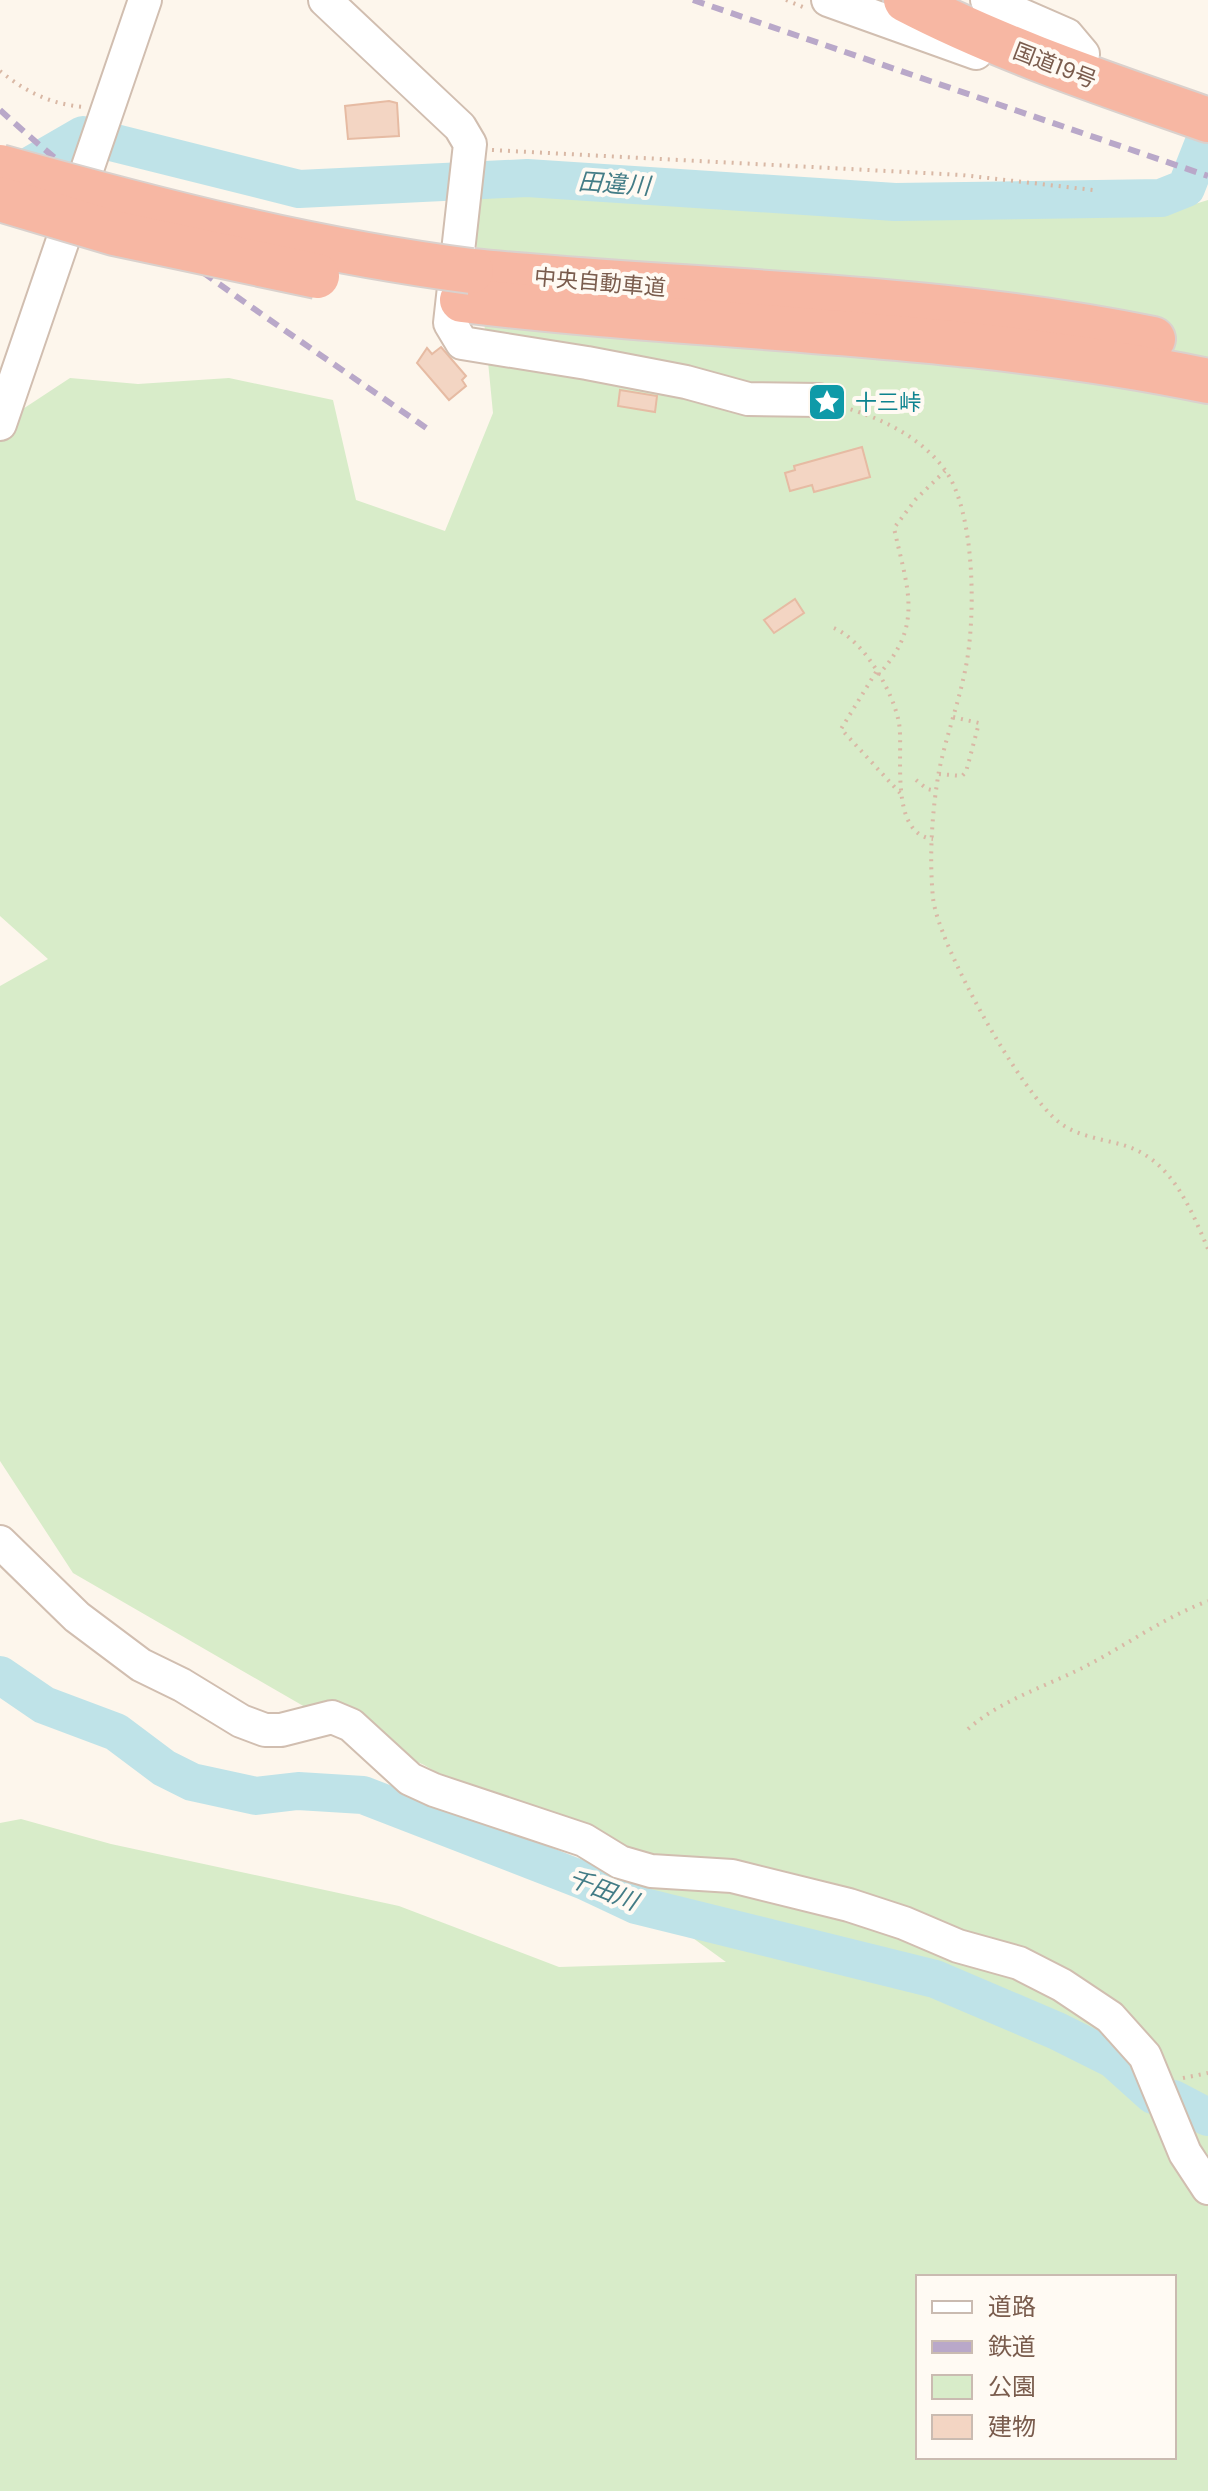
<svg xmlns="http://www.w3.org/2000/svg" width="1208" height="2491" viewBox="0 0 1208 2491" font-family="Poppins,'Noto Sans JP',sans-serif">
<style>
.green{fill:#d8ecc9;fill-rule:evenodd}
.lines{fill:none;stroke-linecap:round;stroke-linejoin:round}
.river{stroke:#bfe3e8;stroke-width:38}
.building{fill:#f3d5c3;stroke:#e6bba3;stroke-width:2}
.minor-casing{stroke:#d1beb0;stroke-width:36}
.highway-casing{stroke:#dad1cd;stroke-width:48}
.path{stroke:#d9b8a5;stroke-width:4;stroke-dasharray:2 6;stroke-linecap:butt}
.minor{stroke:#fff;stroke-width:32}
.highway{stroke:#f7b7a3;stroke-width:44}
.rail{stroke:#b9a8c9;stroke-width:6;stroke-dasharray:12 8;stroke-linecap:butt}
.highway-bridge-casing{stroke:#dad1cd;stroke-width:48;stroke-linecap:butt}
.highway-bridge{stroke:#f7b7a3;stroke-width:44}
.labels{text-anchor:middle;stroke-width:8;stroke-linejoin:round;paint-order:stroke}
.street-label{font-size:22px;fill:#7a5c4d;stroke:#fffaf3}
.culture-label{font-size:22px;fill:#0d838f;stroke:#fffaf3;text-anchor:start}
.water-label{font-size:24px;font-style:italic;fill:#437c86;stroke:#fffaf3}
</style>
<rect width="100%" height="100%" fill="#fdf6ec"/>
<path class="green" d="M471,187L587,191L901,216L1172,211L1208,200V2491H0V1823L21,1819L111,1844L399,1906L559,1967L726,1962L566,1846L424,1765L338,1726L73,1573L0,1461V986L48,959L0,916V424L70,378L138,384L229,378L333,400L356,500L445,531L493,413ZM918,2277H1174V2457H918Z"/>
<g class="lines">
<g class="river">
<polyline points="0,183 83,135 299,189 527,178 895,202 1161,198 1186,188 1208,132"/>
<polyline points="0,1675 44,1705 116,1732 164,1768 192,1782 256,1796 298,1791 363,1795 585,1881 636,1905 935,1979 1057,2031 1113,2059 1153,2095 1173,2099 1208,2117"/>
</g>
</g>
<g class="building">
<polygon points="389,101 397,103 399,136 348,139 345,106"/>
<polygon points="441,347 466,376 462,380 466,386 449,400 417,363 427,348 432,354"/>
<polygon points="620,390 657,396 655,412 618,406"/>
<polygon points="862,447 870,477 814,492 812,485 790,491 785,473 795,470 794,466"/>
<polygon points="795,599 804,613 774,633 764,620"/>
</g>
<g class="lines">
<defs>
<g id="minor">
<polyline points="325,0 460,127 470,144 450,323 462,343 587,363 686,382 748,399 819,400"/>
<polyline points="828,0 976,53"/>
<polyline points="987,0 1067,35 1083,54"/>
<polyline points="0,424 145,0"/>
<polyline points="0,1542 77,1617 141,1665 182,1685 241,1721 265,1730 281,1730 332,1717 351,1725 410,1779 434,1790 584,1840 620,1862 651,1871 732,1876 849,1905 904,1923 958,1946 1019,1963 1062,1985 1110,2017 1145,2056 1185,2153 1208,2188"/>
</g>
<g id="highway">
<path d="M906,0C1002,50 1106,84 1208,120"/>
<path d="M471,271C697,293 930,293 1153,339"/>
<path d="M462,300C710,330 962,330 1208,381"/>
</g>
</defs>
<use href="#minor" class="minor-casing"/>
<use href="#highway" class="highway-casing"/>
<g class="path">
<polyline points="786,0 803,7"/>
<path d="M0,71C26,92 50,104 84,107"/>
<polyline points="492,150 962,175 1093,190"/>
<path d="M843,407C881,418 921,437 945,470C976,513 976,621 965,671C958,705 946,737 939,771C932,811 929,857 933,898C938,945 1022,1095 1060,1123C1077,1136 1102,1139 1123,1145C1171,1159 1190,1207 1208,1249"/>
<path d="M834,628C864,641 893,691 899,723C904,752 888,834 933,839"/>
<polyline points="876,672 841,729 900,793"/>
<path d="M878,675C925,625 907,588 894,528L916,499L945,471"/>
<polyline points="939,774 962,776 966,772 979,723 953,717"/>
<polyline points="916,780 927,789 936,791"/>
<path d="M968,1729C1002,1699 1048,1686 1088,1665C1128,1644 1165,1617 1208,1601"/>
<polyline points="1183,2078 1208,2073"/>
</g>
<use href="#minor" class="minor"/>
<use href="#highway" class="highway"/>
<g class="rail">
<polyline points="693,0 1208,176"/>
<path d="M0,110C130,229 287,331 432,432"/>
</g>
<defs>
<g id="highway-bridge">
<path d="M0,167C157,211 309,250 471,271"/>
<polyline points="0,199 114,233 317,276"/>
</g>
</defs>
<use href="#highway-bridge" class="highway-bridge-casing"/>
<use href="#highway-bridge" class="highway-bridge"/>
</g>
<defs>
<symbol id="sight-square" viewBox="-11 -11 22 22"><rect x="-9" y="-9" width="18" height="18" rx="4" fill="#0f9aa8" stroke="#fffaf3"/><path d="M0-6L1.8-2.2L6-1.7L2.9 1.2L3.7 5.4L0 3.3L-3.7 5.4L-2.9 1.2L-6-1.7L-1.8-2.2Z" fill="#fff"/></symbol>
</defs>
<g fill-rule="evenodd">
<use href="#sight-square" x="805" y="380" width="44" height="44"/>
</g>
<g class="labels">
<g class="street-label">
<text transform="translate(1055 65) rotate(21)" y="8">国道19号</text>
<text transform="translate(600 282) rotate(5)" y="8">中央自動車道</text>
</g>
<g class="culture-label">
<text x="855" y="410">十三峠</text>
</g>
<g class="water-label">
<text transform="translate(614 184) rotate(4)" y="8">田違川</text>
<text transform="translate(603 1890) rotate(21)" y="8">千田川</text>
</g>
</g>
<rect x="916" y="2275" width="260" height="184" fill="#fffaf3" stroke="#cabbb1" stroke-width="2"/>
<rect x="932" y="2301" width="40" height="12" fill="#ffffff" stroke="#cabbb1" stroke-width="2"/>
<text x="988" y="2315" font-size="24" fill="#7a5c4d">道路</text>
<rect x="932" y="2341" width="40" height="12" fill="#b9a8c9" stroke="#cabbb1" stroke-width="2"/>
<text x="988" y="2355" font-size="24" fill="#7a5c4d">鉄道</text>
<rect x="932" y="2375" width="40" height="24" fill="#d8ecc9" stroke="#cabbb1" stroke-width="2"/>
<text x="988" y="2395" font-size="24" fill="#7a5c4d">公園</text>
<rect x="932" y="2415" width="40" height="24" fill="#f3d5c3" stroke="#cabbb1" stroke-width="2"/>
<text x="988" y="2435" font-size="24" fill="#7a5c4d">建物</text>
</svg>
